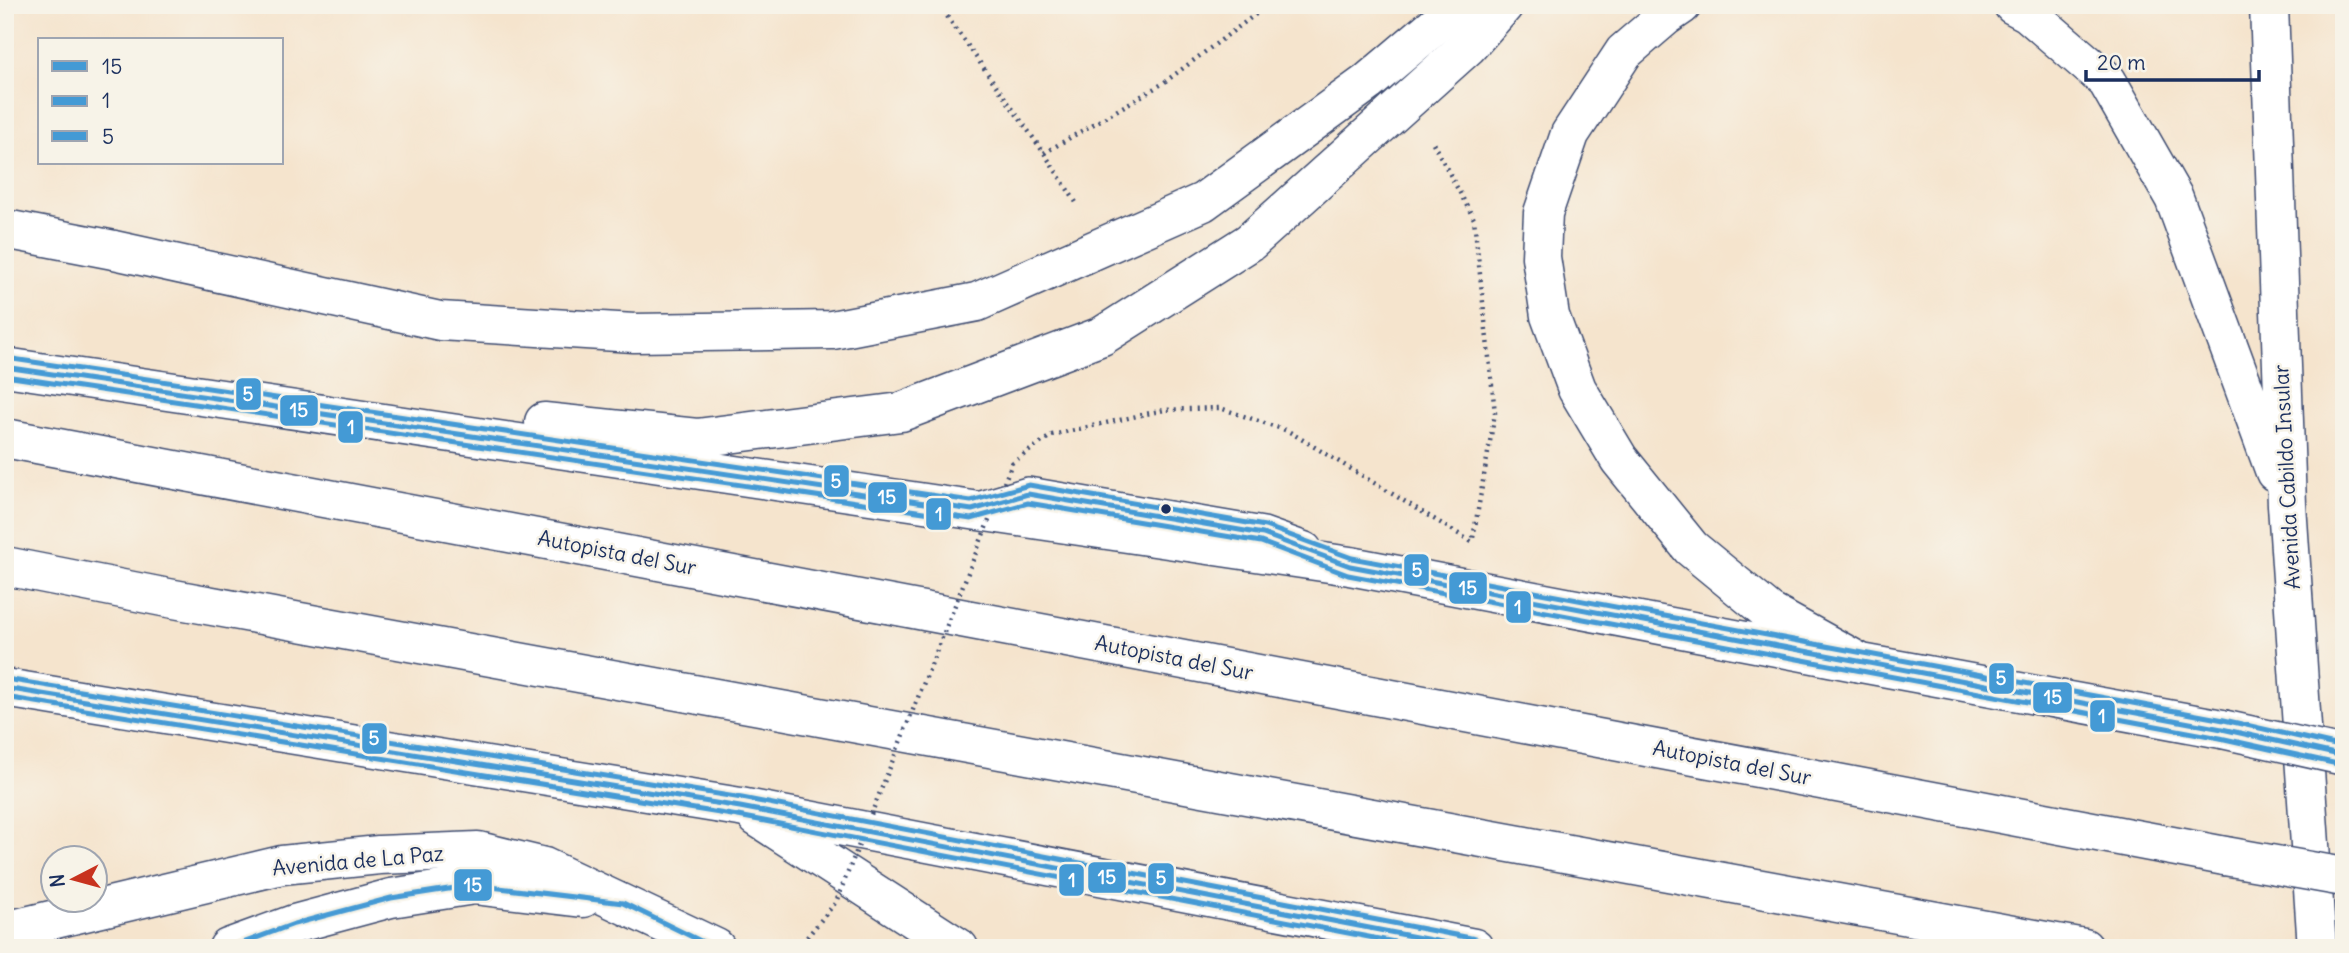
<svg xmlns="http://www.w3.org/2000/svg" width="2349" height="953" viewBox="0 0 2349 953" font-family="Delius,sans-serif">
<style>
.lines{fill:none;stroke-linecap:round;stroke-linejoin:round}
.service-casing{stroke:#3c4a6f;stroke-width:36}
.minor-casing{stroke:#3c4a6f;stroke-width:41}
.primary-casing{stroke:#3c4a6f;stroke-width:41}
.motorway-casing{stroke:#3c4a6f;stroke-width:41}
.path{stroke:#3c4a6f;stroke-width:4.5;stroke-dasharray:2 5;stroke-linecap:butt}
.service{stroke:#fff;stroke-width:33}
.minor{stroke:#fff;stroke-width:38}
.primary{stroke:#fff;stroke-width:38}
.motorway{stroke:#fff;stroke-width:38}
.primary-bridge-casing{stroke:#3c4a6f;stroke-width:41;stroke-linecap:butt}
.motorway-bridge-casing{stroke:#3c4a6f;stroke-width:41;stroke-linecap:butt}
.path-bridge{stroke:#3c4a6f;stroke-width:4.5;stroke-dasharray:2 5;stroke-linecap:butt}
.primary-bridge{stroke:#fff;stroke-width:38}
.motorway-bridge{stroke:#fff;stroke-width:38}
.bus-1-casing{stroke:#f7f3e8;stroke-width:10}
.bus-2-casing{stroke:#f7f3e8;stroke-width:10}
.bus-3-casing{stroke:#f7f3e8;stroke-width:10}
.bus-1{stroke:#449ad5;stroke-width:5}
.bus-2{stroke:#449ad5;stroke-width:5}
.bus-3{stroke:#449ad5;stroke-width:5}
.bus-dot{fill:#1b2f5e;stroke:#f7f3e8;stroke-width:2.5}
.labels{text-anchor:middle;stroke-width:5;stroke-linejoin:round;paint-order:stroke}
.street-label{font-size:21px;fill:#1b2f5e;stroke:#f7f3e8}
.line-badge{stroke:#f7f3e8;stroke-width:2.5}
.badge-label{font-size:19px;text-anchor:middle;font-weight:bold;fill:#fff}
</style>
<rect width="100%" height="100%" fill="#f7f3e8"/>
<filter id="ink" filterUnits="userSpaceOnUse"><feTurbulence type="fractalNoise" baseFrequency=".0143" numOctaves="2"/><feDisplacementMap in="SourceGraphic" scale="14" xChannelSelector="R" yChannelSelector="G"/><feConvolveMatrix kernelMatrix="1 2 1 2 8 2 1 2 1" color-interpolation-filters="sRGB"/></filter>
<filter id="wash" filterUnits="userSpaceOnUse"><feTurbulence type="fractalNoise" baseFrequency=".00686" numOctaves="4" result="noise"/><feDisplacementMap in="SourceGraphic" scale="28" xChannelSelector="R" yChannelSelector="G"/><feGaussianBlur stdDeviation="1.57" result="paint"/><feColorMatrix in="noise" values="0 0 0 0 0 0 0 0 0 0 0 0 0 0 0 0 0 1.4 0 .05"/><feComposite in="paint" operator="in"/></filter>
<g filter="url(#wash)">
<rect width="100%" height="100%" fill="#f5e4cd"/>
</g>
<g filter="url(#ink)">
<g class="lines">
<defs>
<polyline id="service" points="975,510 1028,494 1263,534 1305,549"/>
<g id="minor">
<polyline points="5,931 282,865 379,855 478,851 544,867 716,948"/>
<polyline points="228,948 294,924 391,898 474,885 583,898"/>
</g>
<g id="primary">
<polyline points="1682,5 1666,16 1624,52 1570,134 1543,213 1541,257 1550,316 1577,389 1619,459 1691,548 1769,612 1861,663 2222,729"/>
<polyline points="2013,5 2028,13 2107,81 2174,198 2275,472"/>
<polyline points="2269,5 2287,505 2317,948"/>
<polyline points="5,229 114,250 440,321 634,333 832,330 977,302 1203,202 1368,82 1459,5"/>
<polyline points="5,688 740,807 1474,948"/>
<polyline points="757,817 959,948"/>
</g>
<g id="motorway">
<polyline points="5,367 1350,566 1861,663"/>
<polyline points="544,422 697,438 901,412 1102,336 1250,242 1468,46 1504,5"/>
<polyline points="5,438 2225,856"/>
<polyline points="5,566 163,597 2084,948"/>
</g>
</defs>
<use href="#service" class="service-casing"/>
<use href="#minor" class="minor-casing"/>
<use href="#primary" class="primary-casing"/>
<use href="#motorway" class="motorway-casing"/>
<g class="path">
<polyline points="939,5 1044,153 1077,204"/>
<polyline points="1433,143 1474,219 1495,413 1473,538"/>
<polyline points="1044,153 1162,84 1268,5"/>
</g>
<use href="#service" class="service"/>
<use href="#minor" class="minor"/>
<use href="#primary" class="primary"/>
<use href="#motorway" class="motorway"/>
<defs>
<polyline id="primary-bridge" points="2222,729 2344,756"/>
<polyline id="motorway-bridge" points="2225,856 2344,877"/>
</defs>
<use href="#primary-bridge" class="primary-bridge-casing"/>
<use href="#motorway-bridge" class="motorway-bridge-casing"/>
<polyline class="path-bridge" points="798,948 836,902 1012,463 1052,435 1164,410 1220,408 1288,431 1472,542"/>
<use href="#primary-bridge" class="primary-bridge"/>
<use href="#motorway-bridge" class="motorway-bridge"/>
<defs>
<g id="bus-1">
<polyline points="5,367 972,510 1028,494 1263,534 1350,566 2222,729 2344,756"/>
<polyline points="5,688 740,807 1473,948"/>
<polyline points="229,948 294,924 391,898 474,885 623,903 715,948"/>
</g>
<g id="bus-2">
<polyline points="5,376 971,519 1028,503 1261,542 1348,575 2220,738 2342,765"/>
<polyline points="5,697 738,816 1426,948"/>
</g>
<g id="bus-3">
<polyline points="6,358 971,501 1029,485 1265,526 1352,558 2224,720 2344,747"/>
<polyline points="6,679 742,798 1476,939"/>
</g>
</defs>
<use href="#bus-1" class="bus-1-casing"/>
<use href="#bus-2" class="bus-2-casing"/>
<use href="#bus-3" class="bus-3-casing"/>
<use href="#bus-1" class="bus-1"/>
<use href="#bus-2" class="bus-2"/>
<use href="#bus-3" class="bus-3"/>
</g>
</g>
<circle class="bus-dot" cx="1166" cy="509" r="6"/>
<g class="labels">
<g class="street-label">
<text transform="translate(2287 477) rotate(-93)" y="7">Avenida Cabildo Insular</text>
<text transform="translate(617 553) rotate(11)" y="7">Autopista del Sur</text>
<text transform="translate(1174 658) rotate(11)" y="7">Autopista del Sur</text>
<text transform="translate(1732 763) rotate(11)" y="7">Autopista del Sur</text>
<text transform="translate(358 861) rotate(-5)" y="7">Avenida de La Paz</text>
</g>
</g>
<g class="line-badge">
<rect x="235" y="377" width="27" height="34" rx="7" fill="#449ad5"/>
<rect x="279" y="394" width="40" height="33" rx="7" fill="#449ad5"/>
<rect x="337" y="410" width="27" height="34" rx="7" fill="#449ad5"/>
<rect x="823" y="464" width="27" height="34" rx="7" fill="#449ad5"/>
<rect x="867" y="481" width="41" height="33" rx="7" fill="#449ad5"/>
<rect x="925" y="497" width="27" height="34" rx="7" fill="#449ad5"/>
<rect x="1403" y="553" width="27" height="34" rx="7" fill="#449ad5"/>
<rect x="1448" y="571" width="40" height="34" rx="7" fill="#449ad5"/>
<rect x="1505" y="590" width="27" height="34" rx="7" fill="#449ad5"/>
<rect x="1988" y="662" width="27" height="33" rx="7" fill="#449ad5"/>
<rect x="2032" y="681" width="41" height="33" rx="7" fill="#449ad5"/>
<rect x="2089" y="699" width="27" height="34" rx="7" fill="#449ad5"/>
<rect x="361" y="722" width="27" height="33" rx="7" fill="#449ad5"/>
<rect x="1087" y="861" width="40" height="33" rx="7" fill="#449ad5"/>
<rect x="1147" y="862" width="28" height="33" rx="7" fill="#449ad5"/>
<rect x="1058" y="863" width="27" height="34" rx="7" fill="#449ad5"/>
<rect x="453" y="868" width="40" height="34" rx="7" fill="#449ad5"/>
</g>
<g class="badge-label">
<text x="248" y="401">5</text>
<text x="299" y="417">15</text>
<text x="351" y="434">1</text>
<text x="836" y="488">5</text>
<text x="887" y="504">15</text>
<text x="939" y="521">1</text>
<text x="1417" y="577">5</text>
<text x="1468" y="595">15</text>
<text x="1518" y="614">1</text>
<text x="2001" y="685">5</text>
<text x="2053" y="704">15</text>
<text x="2102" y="723">1</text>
<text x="374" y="745">5</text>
<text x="1107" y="884">15</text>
<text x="1161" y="885">5</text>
<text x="1072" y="887">1</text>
<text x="473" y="892">15</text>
</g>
<rect width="2349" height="953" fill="none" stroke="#f7f3e8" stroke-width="28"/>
<rect x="38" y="38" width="245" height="126" fill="#f7f3e8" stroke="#9fa5b1" stroke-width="2"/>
<rect x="52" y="61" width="35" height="10" fill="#449ad5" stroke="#9fa5b1" stroke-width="2"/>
<text x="102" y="74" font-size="21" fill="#1b2f5e">15</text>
<rect x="52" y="96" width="35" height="10" fill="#449ad5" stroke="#9fa5b1" stroke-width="2"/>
<text x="102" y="108" font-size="21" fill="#1b2f5e">1</text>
<rect x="52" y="131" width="35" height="10" fill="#449ad5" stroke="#9fa5b1" stroke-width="2"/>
<text x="102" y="144" font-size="21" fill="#1b2f5e">5</text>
<g transform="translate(74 879) rotate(264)"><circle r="33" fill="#f7f3e8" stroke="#9fa5b1" stroke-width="2"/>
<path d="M0-5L12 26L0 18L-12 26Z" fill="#c8321e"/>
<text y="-10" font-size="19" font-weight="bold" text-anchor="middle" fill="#1b2f5e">N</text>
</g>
<path d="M2086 70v10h173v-10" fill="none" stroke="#1b2f5e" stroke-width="3.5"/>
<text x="2097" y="70" font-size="21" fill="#1b2f5e" stroke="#f7f3e8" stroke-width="5" paint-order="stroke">20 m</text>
</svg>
